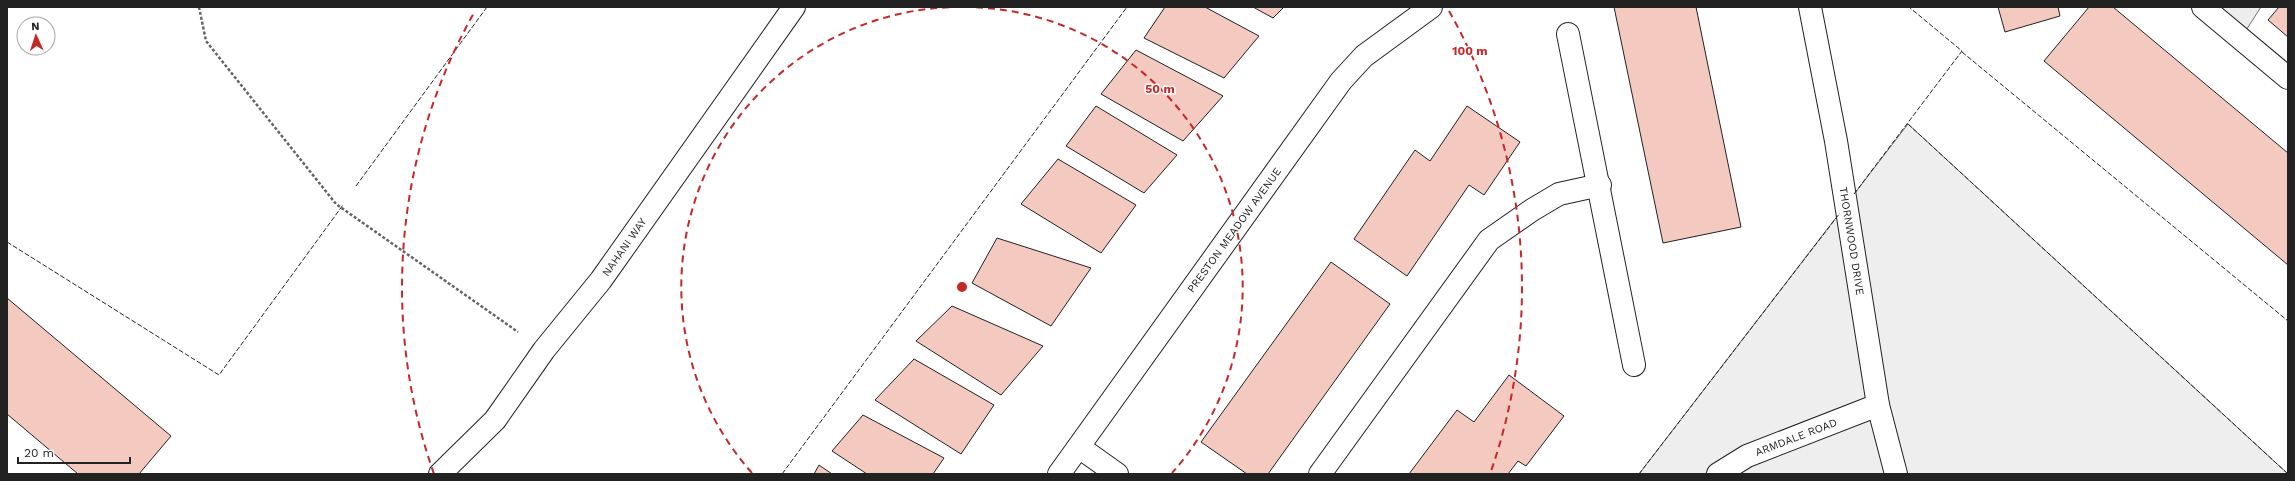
<svg xmlns="http://www.w3.org/2000/svg" width="2295" height="481" viewBox="0 0 2295 481" font-family="'Work Sans',sans-serif">
<style>
.green{fill:#eee;stroke:#6f6f6f}
.parking{fill:#ededed;stroke:#6f6f6f}
.building{fill:#f3c9c0;stroke:#222}
.lines{fill:none;stroke-linecap:round;stroke-linejoin:round}
.minor-casing{stroke:#222;stroke-width:24}
.path{stroke:#646464;stroke-width:2.5;stroke-dasharray:3 2;stroke-linecap:butt}
.minor{stroke:#fff;stroke-width:22}
.fence{stroke:#222;stroke-width:1;stroke-dasharray:5 2;stroke-linecap:butt}
.ring{fill:none;stroke:#c62828;stroke-width:2;stroke-dasharray:7 5}
.labels{text-anchor:middle;stroke-width:3;stroke-linejoin:round;paint-order:stroke}
.street-label{font-size:11px;fill:#222;stroke:#fff}
.centre{fill:#c62828;stroke:#fff;stroke-width:2}
.ring-label{font-size:12px;text-anchor:middle;font-weight:bold;fill:#c62828;stroke:#fff;stroke-width:3;stroke-linejoin:round;paint-order:stroke}
</style>
<rect width="100%" height="100%" fill="#fff"/>
<polygon class="green" points="1908,124 2288,474 1639,474"/>
<polygon class="parking" points="2203,7 2261,7 2241,38"/>
<g class="building">
<polygon points="1165,7 1205,7 1259,36 1224,78 1144,38"/>
<polygon points="1253,7 1284,7 1273,18"/>
<polygon points="1614,7 1696,7 1741,227 1663,243"/>
<polygon points="1998,7 2058,7 2060,16 2005,32"/>
<polygon points="2089,7 2113,7 2288,153 2288,265 2044,61"/>
<polygon points="2279,7 2288,7 2288,37 2268,20"/>
<polygon points="1136,50 1223,96 1183,141 1101,94"/>
<polygon points="1096,106 1177,155 1144,193 1066,146"/>
<polygon points="1467,106 1520,142 1484,195 1469,185 1407,276 1354,239 1415,150 1430,161"/>
<polygon points="1058,159 1136,205 1101,253 1021,204"/>
<polygon points="997,238 1091,268 1051,326 972,283"/>
<polygon points="1331,262 1390,304 1268,474 1247,474 1201,442"/>
<polygon points="7,298 171,436 139,474 78,474 7,414"/>
<polygon points="952,306 1043,346 1001,395 916,341"/>
<polygon points="914,359 994,405 961,454 875,400"/>
<polygon points="1509,375 1564,416 1526,466 1518,461 1508,474 1409,474 1457,410 1474,422"/>
<polygon points="863,415 944,458 933,474 867,474 832,451"/>
<polygon points="819,465 832,474 814,474"/>
</g>
<g class="lines">
<defs>
<g id="minor">
<polyline points="1810,7 1836,141 1878,405 1896,474"/>
<polyline points="2203,7 2288,78"/>
<polyline points="1568,34 1634,365"/>
<polyline points="1079,447 1117,474"/>
<polyline points="440,474 495,420 544,350 601,280 794,7"/>
<polyline points="1059,474 1341,81 1364,56 1431,7"/>
<polyline points="1320,474 1489,240 1532,210 1559,194 1600,185"/>
<polyline points="1718,474 1747,456 1878,405"/>
</g>
</defs>
<use href="#minor" class="minor-casing"/>
<polyline class="path" points="199,7 206,41 336,204 518,332"/>
<use href="#minor" class="minor"/>
<g class="fence">
<polyline points="1962,52 2288,321"/>
<polyline points="1908,124 2288,474"/>
<polyline points="356,186 487,7"/>
<polyline points="1854,194 1962,51 1909,7"/>
<polyline points="7,242 219,375 343,205"/>
<polyline points="782,474 1127,7"/>
<polyline points="1639,474 1840,213"/>
</g>
</g>
<g class="ring">
<path d="M752 473A280 280 0 0 1 960 7M964 7A280 280 0 0 1 1172 473"/>
<path d="M434 474A560 560 0 0 1 475 11M1449 11A560 560 0 0 1 1490 474"/>
</g>
<g class="labels">
<g class="street-label">
<text transform="translate(1234 230) rotate(-54)" y="4">PRESTON MEADOW AVENUE</text>
<text transform="translate(1852 241) rotate(81)" y="4">THORNWOOD DRIVE</text>
<text transform="translate(624 247) rotate(-55)" y="4">NAHANI WAY</text>
<text transform="translate(1796 437) rotate(-21)" y="4">ARMDALE ROAD</text>
</g>
</g>
<circle cx="962" cy="287" r="6" class="centre"/>
<g class="ring-label">
<text x="1470" y="55">100 m</text>
<text x="1160" y="93">50 m</text>
</g>
<rect width="2295" height="481" fill="none" stroke="#222222" stroke-width="16"/>
<g transform="translate(36 36) rotate(357)"><circle r="19" fill="#ffffff" stroke="#a7a7a7"/>
<path d="M0-3L7 15L0 10L-7 15Z" fill="#c62828"/>
<text y="-6" font-size="11" font-weight="bold" text-anchor="middle" fill="#222222">N</text>
</g>
<path d="M18 457v6h112v-6" fill="none" stroke="#222222" stroke-width="2"/>
<text x="24" y="457" font-size="12" fill="#222222" stroke="#ffffff" stroke-width="3" paint-order="stroke">20 m</text>
</svg>
